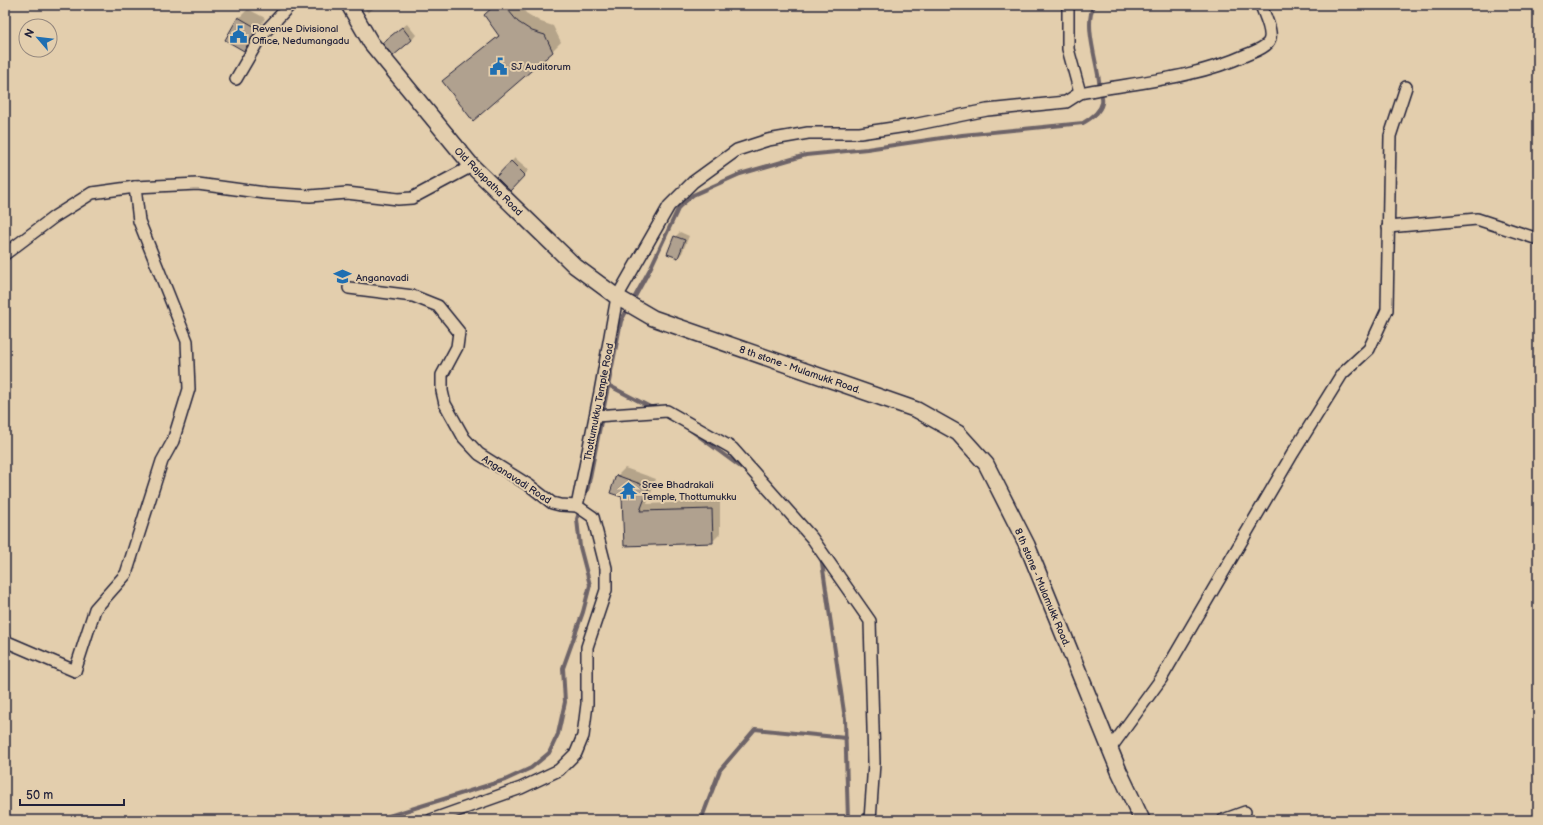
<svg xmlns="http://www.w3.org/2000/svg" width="1543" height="825" viewBox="0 0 1543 825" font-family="'Balsamiq Sans',sans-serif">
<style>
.shadow{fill:#0003}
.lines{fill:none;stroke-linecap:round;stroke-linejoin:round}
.stream{stroke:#6d6467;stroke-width:4}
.building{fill:#b0a18f;stroke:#22223b}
.minor-casing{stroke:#22223b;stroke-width:14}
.secondary-casing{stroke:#22223b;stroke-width:18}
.minor{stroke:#e3cead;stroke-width:11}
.secondary{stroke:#e3cead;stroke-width:15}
.labels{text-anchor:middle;stroke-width:4;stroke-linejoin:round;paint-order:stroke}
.poi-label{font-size:10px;fill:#22223b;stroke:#e3cead;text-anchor:start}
.street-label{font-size:10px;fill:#22223b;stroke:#e3cead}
</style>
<rect width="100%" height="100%" fill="#e3cead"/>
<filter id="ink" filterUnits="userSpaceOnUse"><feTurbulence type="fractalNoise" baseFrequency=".025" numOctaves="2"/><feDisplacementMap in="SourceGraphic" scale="8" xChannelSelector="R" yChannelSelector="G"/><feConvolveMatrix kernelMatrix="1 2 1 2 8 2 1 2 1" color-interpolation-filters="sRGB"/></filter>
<g filter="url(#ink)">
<g class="shadow">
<polygon points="362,5 378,5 368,13"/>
<polygon points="496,5 520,5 526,13 541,22 553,26 561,42 552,51 444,81 499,35"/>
<polygon points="248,9 265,18 252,41 244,50 239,18"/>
<polygon points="407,24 416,35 412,40 388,39"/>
<polygon points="515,158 529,170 515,185 511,162"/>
<polygon points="680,232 689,236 682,253 678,257 675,237"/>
<polygon points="625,468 656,479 647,504 720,501 720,534 712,542 625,545 623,496 617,476"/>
</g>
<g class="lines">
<g class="stream">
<path d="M632,302L650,269L679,207L693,195L740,174L806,155L867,149L962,135L1083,123C1090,119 1100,113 1102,103C1103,99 1101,92 1100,88C1098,64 1083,25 1094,5"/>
<polyline points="608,385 654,409"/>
<polyline points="689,429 746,471"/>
<polyline points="582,503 588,487 621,321 628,308"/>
<polyline points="821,556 845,719 848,820"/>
<polyline points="376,820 505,780 531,768 549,753 558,734 565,702 563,668 583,612 590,585 580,547 577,519 580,509"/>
<polyline points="701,820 720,770 755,729 846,738"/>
</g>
</g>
<g class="building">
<polygon points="495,5 504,5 518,22 532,31 545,35 553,52 473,121 442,81 499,36 484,15"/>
<polygon points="238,17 257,28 244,51 225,40"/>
<polygon points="402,27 412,40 393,56 382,43"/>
<polygon points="511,161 525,175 510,191 496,177"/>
<polygon points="674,236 685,240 678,258 667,254"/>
<polygon points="616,475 649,487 640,511 712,509 713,543 624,546 622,497 610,493"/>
</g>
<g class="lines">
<defs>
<g id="minor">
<polyline points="1068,5 1068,49 1080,93"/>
<polyline points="236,79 261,36 290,5"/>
<polyline points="1388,227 1477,219 1538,239"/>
<polyline points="5,254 54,217 92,193 135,187"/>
<polyline points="349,288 413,296 438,306 459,332 457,347 442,375 442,391 445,404 464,438 479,454 530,486 552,503 560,505 577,506"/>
<polyline points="596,416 667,411 732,448 812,538 870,621 874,763 870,820"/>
<path d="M577,506L600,392L617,297L669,206L693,182L737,150L768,140L808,133H860L913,125L987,110L1066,102L1080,93C1136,82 1193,79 1246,55C1253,52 1263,49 1268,43C1275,34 1264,15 1261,5"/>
<polyline points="5,641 75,671 95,609 126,574 162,461 173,441 189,389 187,341 139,221 135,187 198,184 265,193 310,196 347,193 398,199 412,198 472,166"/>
<polyline points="1110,749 1161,679 1293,453 1342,374 1369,349 1387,310 1390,136 1406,87"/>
<polyline points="431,820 521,788 559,770 576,753 583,736 587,704 587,647 606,590 606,568 593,517 577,506"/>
<polyline points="1223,820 1245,812"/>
</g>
<polyline id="secondary" points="349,5 371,43 472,166 575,266 617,297 653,318 917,410 958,433 986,464 1027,545 1119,771 1142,820"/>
</defs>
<use href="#minor" class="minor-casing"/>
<use href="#secondary" class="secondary-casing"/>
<use href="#minor" class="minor"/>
<use href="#secondary" class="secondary"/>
</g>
</g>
<defs>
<symbol id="civic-bare" viewBox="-9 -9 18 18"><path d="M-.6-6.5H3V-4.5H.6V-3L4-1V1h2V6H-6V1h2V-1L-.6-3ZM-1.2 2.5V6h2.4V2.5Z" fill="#1f6fb2" stroke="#e3cead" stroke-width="2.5" paint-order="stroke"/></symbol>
<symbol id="school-bare" viewBox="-9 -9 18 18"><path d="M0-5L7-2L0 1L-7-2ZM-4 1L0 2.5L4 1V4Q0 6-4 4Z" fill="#1f6fb2" stroke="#e3cead" stroke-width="2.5" paint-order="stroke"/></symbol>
<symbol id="temple-bare" viewBox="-9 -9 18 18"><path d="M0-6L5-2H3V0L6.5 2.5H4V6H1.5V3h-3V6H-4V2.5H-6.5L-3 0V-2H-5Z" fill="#1f6fb2" stroke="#e3cead" stroke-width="2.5" paint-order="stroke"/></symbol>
</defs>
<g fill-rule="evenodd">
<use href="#civic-bare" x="226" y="22" width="25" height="25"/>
<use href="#civic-bare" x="486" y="54" width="25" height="25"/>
<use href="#school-bare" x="330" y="264" width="25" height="25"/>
<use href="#temple-bare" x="616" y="478" width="25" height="25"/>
</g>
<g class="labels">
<g class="poi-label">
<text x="252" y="32">Revenue Divisional<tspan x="252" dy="12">Office, Nedumangadu</tspan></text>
<text x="511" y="70">SJ Auditorum</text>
<text x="356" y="281">Anganavadi</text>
<text x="642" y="488">Sree Bhadrakali<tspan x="642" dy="12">Temple, Thottumukku</tspan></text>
</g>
<g class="street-label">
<text transform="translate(489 181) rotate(45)" y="4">Old Rajapatha Road</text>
<text transform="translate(800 369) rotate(19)" y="4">8 th stone - Mulamukk Road.</text>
<text transform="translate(598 402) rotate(-79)" y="4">Thottumukku Temple Road</text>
<text transform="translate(517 479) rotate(33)" y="4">Anganavadi Road</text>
<text transform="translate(1043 587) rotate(67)" y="4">8 th stone - Mulamukk Road.</text>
</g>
</g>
<rect width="1543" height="825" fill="none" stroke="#e3cead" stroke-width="20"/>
<rect x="10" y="10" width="1523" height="805" fill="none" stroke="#22223b" stroke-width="1.5" filter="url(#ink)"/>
<g transform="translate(38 38) rotate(298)"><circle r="19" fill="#e3cead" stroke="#96897f"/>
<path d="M0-3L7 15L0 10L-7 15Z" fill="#1f6fb2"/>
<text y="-6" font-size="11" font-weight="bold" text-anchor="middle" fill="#22223b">N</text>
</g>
<path d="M20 799v6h104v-6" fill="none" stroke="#22223b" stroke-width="2"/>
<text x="26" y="799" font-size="12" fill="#22223b" stroke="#e3cead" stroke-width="3" paint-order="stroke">50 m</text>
</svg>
